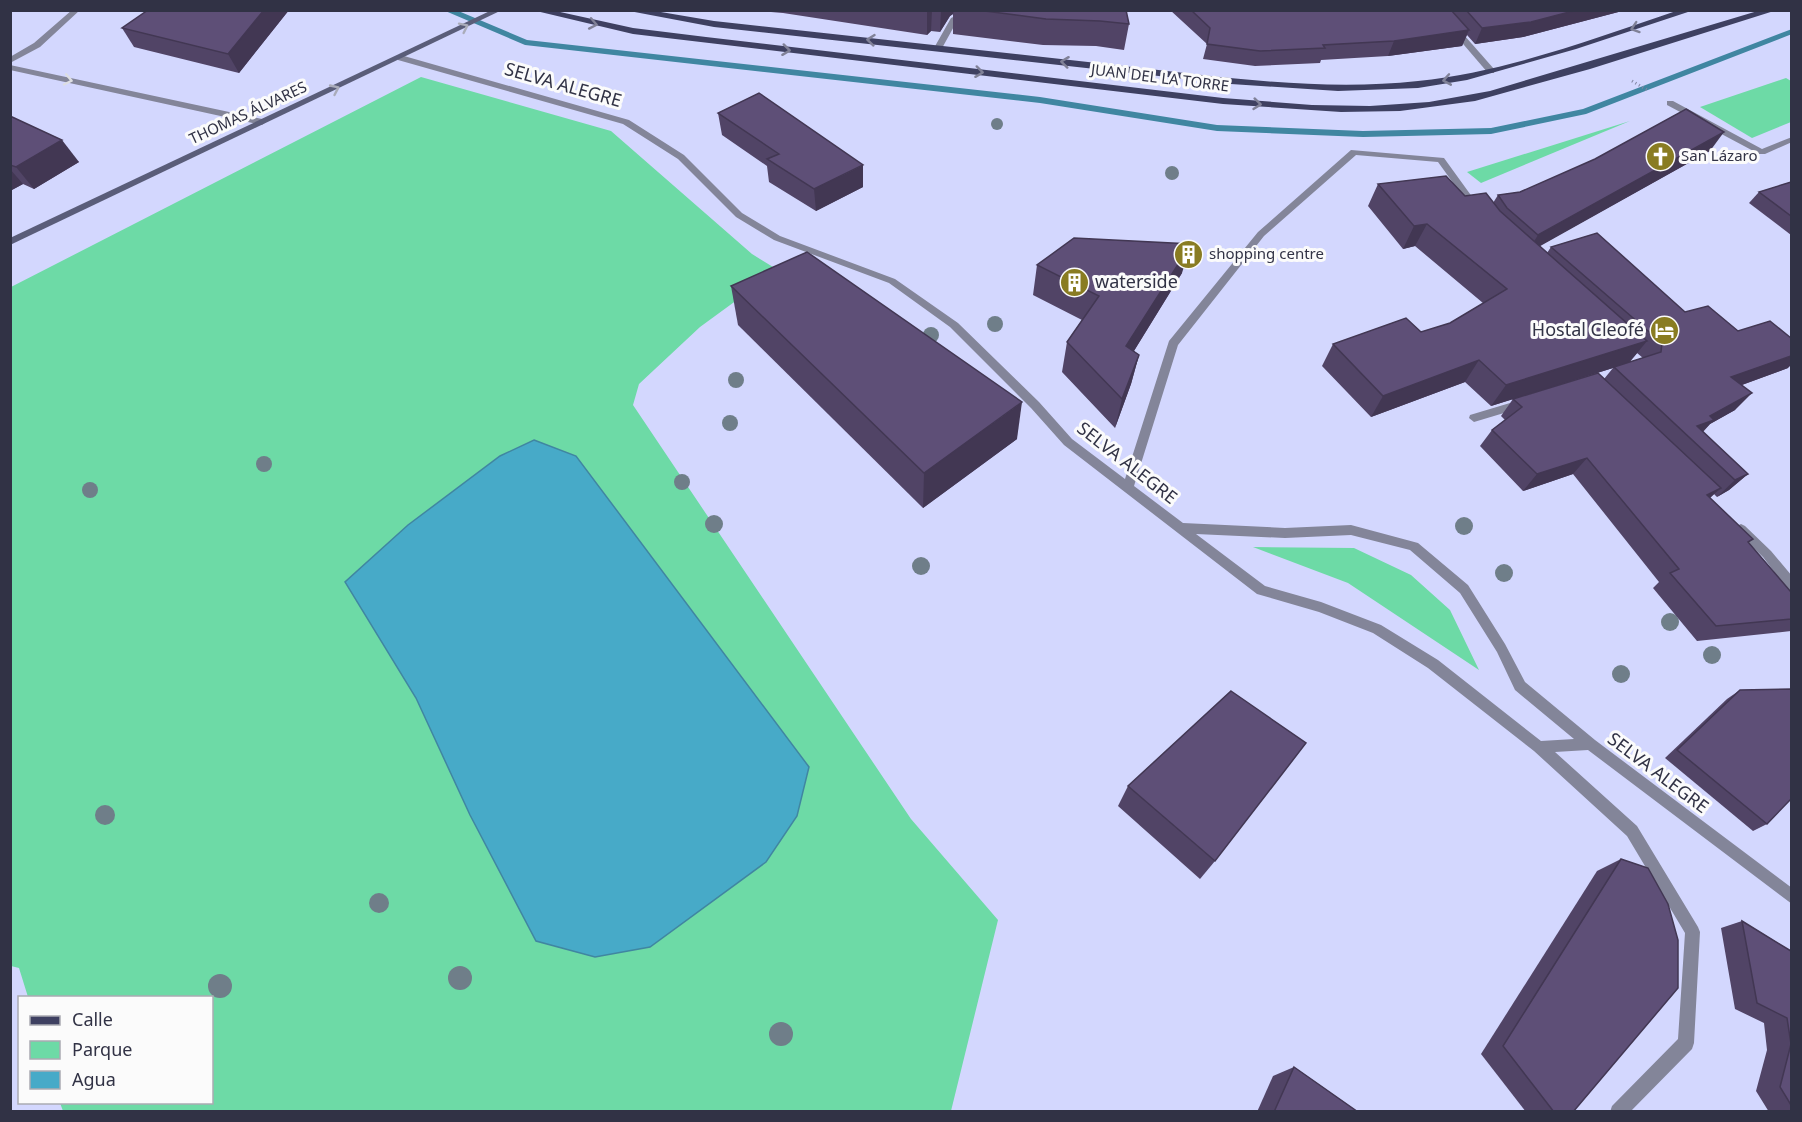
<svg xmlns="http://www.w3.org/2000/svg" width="1802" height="1122" viewBox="0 0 1802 1122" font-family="'Noto Sans',sans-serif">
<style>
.green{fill:#6ddaa6}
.water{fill:#47aac8;stroke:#4086a1;stroke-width:1.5}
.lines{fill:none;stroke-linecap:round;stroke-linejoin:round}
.stream{fill:#4086a1;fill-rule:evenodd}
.path{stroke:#8386a3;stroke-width:3;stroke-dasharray:1 3;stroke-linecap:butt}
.lane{fill:#838599;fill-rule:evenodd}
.street{fill:#838599;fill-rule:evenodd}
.secondary{fill:#5a5d79;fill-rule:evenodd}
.primary{fill:#3e4061;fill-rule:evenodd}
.tree{fill:#6f7e89}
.wall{fill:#514466;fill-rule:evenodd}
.shaded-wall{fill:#423753}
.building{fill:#5e4f77;stroke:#423753;stroke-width:1.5}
.oneway{stroke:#808197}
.oneway2{stroke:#aaacba}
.oneway3{stroke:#dddee2}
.labels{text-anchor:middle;stroke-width:6;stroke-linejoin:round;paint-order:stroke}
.far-street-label{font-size:15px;fill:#313245;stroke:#fbfbfb}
.far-poi-label{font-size:15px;fill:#313245;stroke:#fbfbfb;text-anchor:start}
.street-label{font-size:18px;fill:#313245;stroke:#fbfbfb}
.poi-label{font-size:18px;fill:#313245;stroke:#fbfbfb;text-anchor:start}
</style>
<rect width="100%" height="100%" fill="#d3d7fe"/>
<g class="green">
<polygon points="421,77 611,131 752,254 778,270 700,327 639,384 633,405 911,819 998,920 951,1111 63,1111 60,1103 212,1102 212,998 28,997 19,968 11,966 11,287"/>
<polygon points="1786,78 1791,81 1791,122 1752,138 1700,107"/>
<polygon points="1630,121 1481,183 1467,172"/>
<polygon points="1253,547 1354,548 1411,575 1450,610 1479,670 1348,583"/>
</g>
<polygon class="water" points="534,440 576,456 809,767 797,816 766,862 650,947 595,957 536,941 470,815 416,698 345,582 408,525 500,456"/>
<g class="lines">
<polygon class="stream" points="443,10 456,10 527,40 1040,97 1217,125 1363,131 1491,128 1583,109 1792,29 1792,34 1586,114 1491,134 1363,137 1217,131 1040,103 525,45"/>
<polyline class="path" points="1632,81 1649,91"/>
<g class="lane">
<polygon points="1434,10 1442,10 1494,69 1494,73 1488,73"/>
<polygon points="1520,400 1525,404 1524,407 1474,422 1469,418 1470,415"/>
</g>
<g class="street">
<polygon points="72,10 80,10 40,47 10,63 10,57 34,43"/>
<polygon points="968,10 978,10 957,21 941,50 935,50 934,48 951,18"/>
<path d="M398,56H404L629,120L684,155L742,213L780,236L895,279L958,323L1039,402L1072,439L1125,479L1169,341L1258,232L1351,150L1444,158L1478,205V209H1472L1438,162L1356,155L1264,236L1178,345L1134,486L1183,523L1285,528L1351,525L1418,543L1468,585L1505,644L1525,682L1595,740L1792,888V904L1588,750L1555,752L1637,826L1698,927L1700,932L1694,1043L1692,1049L1630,1112H1610L1612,1106L1678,1039L1685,933L1627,836L1534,751L1428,668L1373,633L1319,612L1257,594L1064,445L1031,408L950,327L889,283L774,240L736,217L678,159L623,124L398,60ZM1196,534L1285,538L1351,535L1410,550L1460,593L1497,652L1515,690L1574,739L1541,741L1438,660L1381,625L1321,602L1265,586Z"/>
<polygon points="10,65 262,119 266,122 262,125 10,70"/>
<polygon points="1667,101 1673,101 1762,149 1792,137 1792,142 1765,154 1759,154 1667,105"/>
<polygon points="1741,524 1745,526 1771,551 1792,576 1792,591 1788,590 1763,557 1737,532 1735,529 1737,526"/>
</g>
<polygon class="secondary" points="492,10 502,10 10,245 10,238"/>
<g class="primary">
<polygon points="532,10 551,10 633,28 706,37 1223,98 1312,105 1370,106 1429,102 1490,91 1761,10 1777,10 1590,69 1475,101 1400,111 1341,112 1223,104 633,34"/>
<path d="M624,10H649L714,21C848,36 981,50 1115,65C1215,76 1317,92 1418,81C1507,72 1595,38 1679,10H1694L1576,49L1467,80L1418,88L1338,91L1231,84L714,27Z"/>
</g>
</g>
<g class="tree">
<circle cx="997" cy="124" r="6"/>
<circle cx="1172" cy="173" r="7"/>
<circle cx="995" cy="324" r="8"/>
<circle cx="931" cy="335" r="8"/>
<circle cx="736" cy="380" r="8"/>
<circle cx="730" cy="423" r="8"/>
<circle cx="264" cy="464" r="8"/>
<circle cx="682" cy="482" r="8"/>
<circle cx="90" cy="490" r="8"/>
<circle cx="714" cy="524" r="9"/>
<circle cx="1464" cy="526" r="9"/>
<circle cx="921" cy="566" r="9"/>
<circle cx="1504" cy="573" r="9"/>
<circle cx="1670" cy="622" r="9"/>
<circle cx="1712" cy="655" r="9"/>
<circle cx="1621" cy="674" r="9"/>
<circle cx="105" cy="815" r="10"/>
<circle cx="379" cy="903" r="10"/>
<circle cx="460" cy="978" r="12"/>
<circle cx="220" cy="986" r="12"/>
<circle cx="781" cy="1034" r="12"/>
</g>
<g class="wall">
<polygon points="289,10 239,73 134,47 122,28"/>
<polygon points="747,10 1126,10 1129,24 1124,50 1096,46 1043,45 953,34 953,14 950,16 940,32 931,31 927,35 783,13"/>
<polygon points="1170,10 1626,10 1523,37 1475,44 1467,35 1462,46 1388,56 1321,60 1320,63 1255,66 1203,59 1207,44"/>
<polygon points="718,113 863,187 816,211 769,182 767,166 722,135"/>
<polygon points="10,116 79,162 34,189 23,184 10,191"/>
<path d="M1710,151L1539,246L1547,253L1551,247L1685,312L1738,331L1788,368L1742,385L1735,410L1710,424L1703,432L1748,474L1729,490L1717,497L1714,494L1710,498L1791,592V631L1697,641L1653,588L1659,582L1573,474L1523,491L1480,446L1492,430L1505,420L1501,416L1513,399L1604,379L1613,368L1491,406L1465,382L1371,417L1322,366L1333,344L1421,332L1450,323L1483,303L1415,246L1403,249L1368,206L1378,184L1465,196L1493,203L1498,195L1520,192ZM1637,353L1643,358L1629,362Z"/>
<polygon points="1791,182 1791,235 1749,203 1759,192"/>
<polygon points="1037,265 1182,273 1134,351 1139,355 1131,384 1115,428 1062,372 1067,342 1082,320 1033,295"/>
<polygon points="731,286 1017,439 923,508 738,325"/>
<polygon points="1740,690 1767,824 1753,831 1665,758 1727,699"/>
<polygon points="1128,786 1215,861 1200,879 1118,806"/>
<polygon points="1621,859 1573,1112 1526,1112 1481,1054 1597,871"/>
<polygon points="1742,921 1791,951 1791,1112 1769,1112 1756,1091 1767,1050 1764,1023 1735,1009 1721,928"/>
<polygon points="1294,1067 1358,1112 1257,1112 1273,1076"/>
</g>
<g class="shaded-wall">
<polygon points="264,10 289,10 239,73 228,54"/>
<polygon points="927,10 932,10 931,31 927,35"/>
<polygon points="941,10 954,10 953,14 950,16 940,32"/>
<polygon points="1577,10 1626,10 1523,37 1475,44 1482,28"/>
<polygon points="1469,30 1462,46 1388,56 1394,41"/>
<polygon points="1724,132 1710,151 1526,254 1538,235"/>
<polygon points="62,140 79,162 34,189 16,167"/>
<polygon points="863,165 863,187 816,211 814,189"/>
<polygon points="10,169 23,184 10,191"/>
<polygon points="1427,224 1415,246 1403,249 1414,226"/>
<polygon points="1191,244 1182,273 1119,375 1126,346"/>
<polygon points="1647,341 1629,363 1491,406 1506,385"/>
<polygon points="1139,355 1131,384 1115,428 1122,399"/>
<polygon points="1791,356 1791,365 1788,368 1714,395 1731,377"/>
<polygon points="1479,360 1465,382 1371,417 1383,396"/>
<polygon points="1752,393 1735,410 1710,424 1697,437 1697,426 1710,416"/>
<polygon points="1022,402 1017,439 923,508 924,473"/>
<polygon points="1587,458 1573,474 1523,491 1537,474"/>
<polygon points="1748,474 1729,490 1717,497 1735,480"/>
<polygon points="1721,488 1703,504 1707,495"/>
</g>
<g class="building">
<polygon points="148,10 264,10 228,54 122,28"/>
<polygon points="977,10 1126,10 1129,24 1100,21 1046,19"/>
<polygon points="1191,10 1451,10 1469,30 1394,41 1323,45 1325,48 1260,51 1207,44 1210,28"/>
<polygon points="1466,10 1577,10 1531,22 1482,28"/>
<polygon points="759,93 863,165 814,189 767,159 779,154 718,113"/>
<polygon points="1686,109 1724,132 1538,235 1507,208 1498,195 1520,192 1595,159"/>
<polygon points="10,116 62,140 16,167 10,165"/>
<polygon points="1446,176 1465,196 1486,193 1500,211 1647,341 1506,385 1479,360 1383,396 1333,344 1406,318 1421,332 1450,323 1507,289 1427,224 1414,226 1378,184"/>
<polygon points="1791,182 1791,216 1759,192"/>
<polygon points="1597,233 1685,312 1708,306 1738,331 1770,321 1791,338 1791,356 1731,377 1752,393 1710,416 1714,420 1697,426 1748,474 1735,480 1614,367 1661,352 1662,343 1551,247"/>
<polygon points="1074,238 1191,244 1126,346 1139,355 1122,399 1067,342 1099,296 1037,265"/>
<polygon points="807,252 1022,402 924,473 731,286"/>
<polygon points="1598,373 1721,488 1707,495 1753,539 1748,542 1791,592 1791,619 1716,626 1670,573 1679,569 1587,458 1537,474 1492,430 1522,407 1513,399"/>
<polygon points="1791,689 1791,799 1767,824 1677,750 1740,690"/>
<polygon points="1231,691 1306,743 1215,861 1128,786"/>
<polygon points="1621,859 1648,868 1668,904 1678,940 1678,988 1573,1112 1554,1112 1503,1046"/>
<polygon points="1742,921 1791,951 1791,1105 1780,1087 1791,1044 1787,1018 1757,1003"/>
<polygon points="1294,1067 1358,1112 1274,1112"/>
</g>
<defs><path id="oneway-chevron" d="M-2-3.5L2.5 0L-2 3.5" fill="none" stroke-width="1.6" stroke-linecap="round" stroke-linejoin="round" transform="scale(1.5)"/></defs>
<g class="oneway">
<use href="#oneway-chevron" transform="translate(593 24) rotate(11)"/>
<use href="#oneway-chevron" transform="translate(1635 28) rotate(162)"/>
<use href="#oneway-chevron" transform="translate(871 40) rotate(-174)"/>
<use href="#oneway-chevron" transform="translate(786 50) rotate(7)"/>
<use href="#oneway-chevron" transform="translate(1065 62) rotate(-173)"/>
<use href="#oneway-chevron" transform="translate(979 72) rotate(7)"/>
<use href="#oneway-chevron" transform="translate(1447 80) rotate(170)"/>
<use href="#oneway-chevron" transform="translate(1257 104) rotate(6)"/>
</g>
<g class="oneway2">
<use href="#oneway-chevron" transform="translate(464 27) rotate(-26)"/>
<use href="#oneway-chevron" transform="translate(335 89) rotate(-25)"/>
</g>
<use class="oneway3" href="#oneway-chevron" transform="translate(68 80) rotate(12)"/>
<defs>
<symbol id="church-disc" viewBox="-11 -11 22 22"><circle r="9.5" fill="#897c22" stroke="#fbfbfb"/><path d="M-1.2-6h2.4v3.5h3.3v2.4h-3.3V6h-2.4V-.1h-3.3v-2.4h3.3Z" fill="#fff"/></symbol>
<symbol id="building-disc" viewBox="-11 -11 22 22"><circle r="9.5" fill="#897c22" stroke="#fbfbfb"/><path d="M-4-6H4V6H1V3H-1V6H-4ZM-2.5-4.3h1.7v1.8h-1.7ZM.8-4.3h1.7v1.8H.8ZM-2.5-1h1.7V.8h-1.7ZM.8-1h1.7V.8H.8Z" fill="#fff"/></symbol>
<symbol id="hotel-disc" viewBox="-11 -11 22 22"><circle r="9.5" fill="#897c22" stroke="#fbfbfb"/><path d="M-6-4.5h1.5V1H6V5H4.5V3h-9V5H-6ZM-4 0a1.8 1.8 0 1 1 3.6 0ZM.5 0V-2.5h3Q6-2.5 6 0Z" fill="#fff"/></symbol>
</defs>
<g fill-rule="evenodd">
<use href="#church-disc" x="1644" y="140" width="33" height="33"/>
<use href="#building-disc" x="1172" y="238" width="33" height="33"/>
<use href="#building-disc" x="1058" y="266" width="33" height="33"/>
<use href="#hotel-disc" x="1648" y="314" width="33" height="33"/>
</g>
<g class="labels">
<g class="far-street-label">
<text transform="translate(1160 78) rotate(7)" y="5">JUAN DEL LA TORRE</text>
<text transform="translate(248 113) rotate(-25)" y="5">THOMAS ÁLVARES</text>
</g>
<g class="far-poi-label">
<text x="1681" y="161">San Lázaro</text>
<text x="1209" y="259">shopping centre</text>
</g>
<g class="street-label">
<text transform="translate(563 85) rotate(16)" y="6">SELVA ALEGRE</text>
<text transform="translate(1127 463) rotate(38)" y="6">SELVA ALEGRE</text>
<text transform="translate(1658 773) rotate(37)" y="6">SELVA ALEGRE</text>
</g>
<g class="poi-label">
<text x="1095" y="288">waterside</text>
<text x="1644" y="336" text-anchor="end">Hostal Cleofé</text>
</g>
</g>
<rect width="1802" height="1122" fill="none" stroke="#313245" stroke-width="24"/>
<rect x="18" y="996" width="195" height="108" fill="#fbfbfb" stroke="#aaabb2" stroke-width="1.5"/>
<rect x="30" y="1016" width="30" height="9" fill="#3e4061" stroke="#aaabb2" stroke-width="1.5"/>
<text x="72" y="1026" font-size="18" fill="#313245">Calle</text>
<rect x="30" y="1041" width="30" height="18" fill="#6ddaa6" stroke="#aaabb2" stroke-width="1.5"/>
<text x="72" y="1056" font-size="18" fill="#313245">Parque</text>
<rect x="30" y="1071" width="30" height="18" fill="#47aac8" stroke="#aaabb2" stroke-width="1.5"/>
<text x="72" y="1086" font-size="18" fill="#313245">Agua</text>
</svg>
